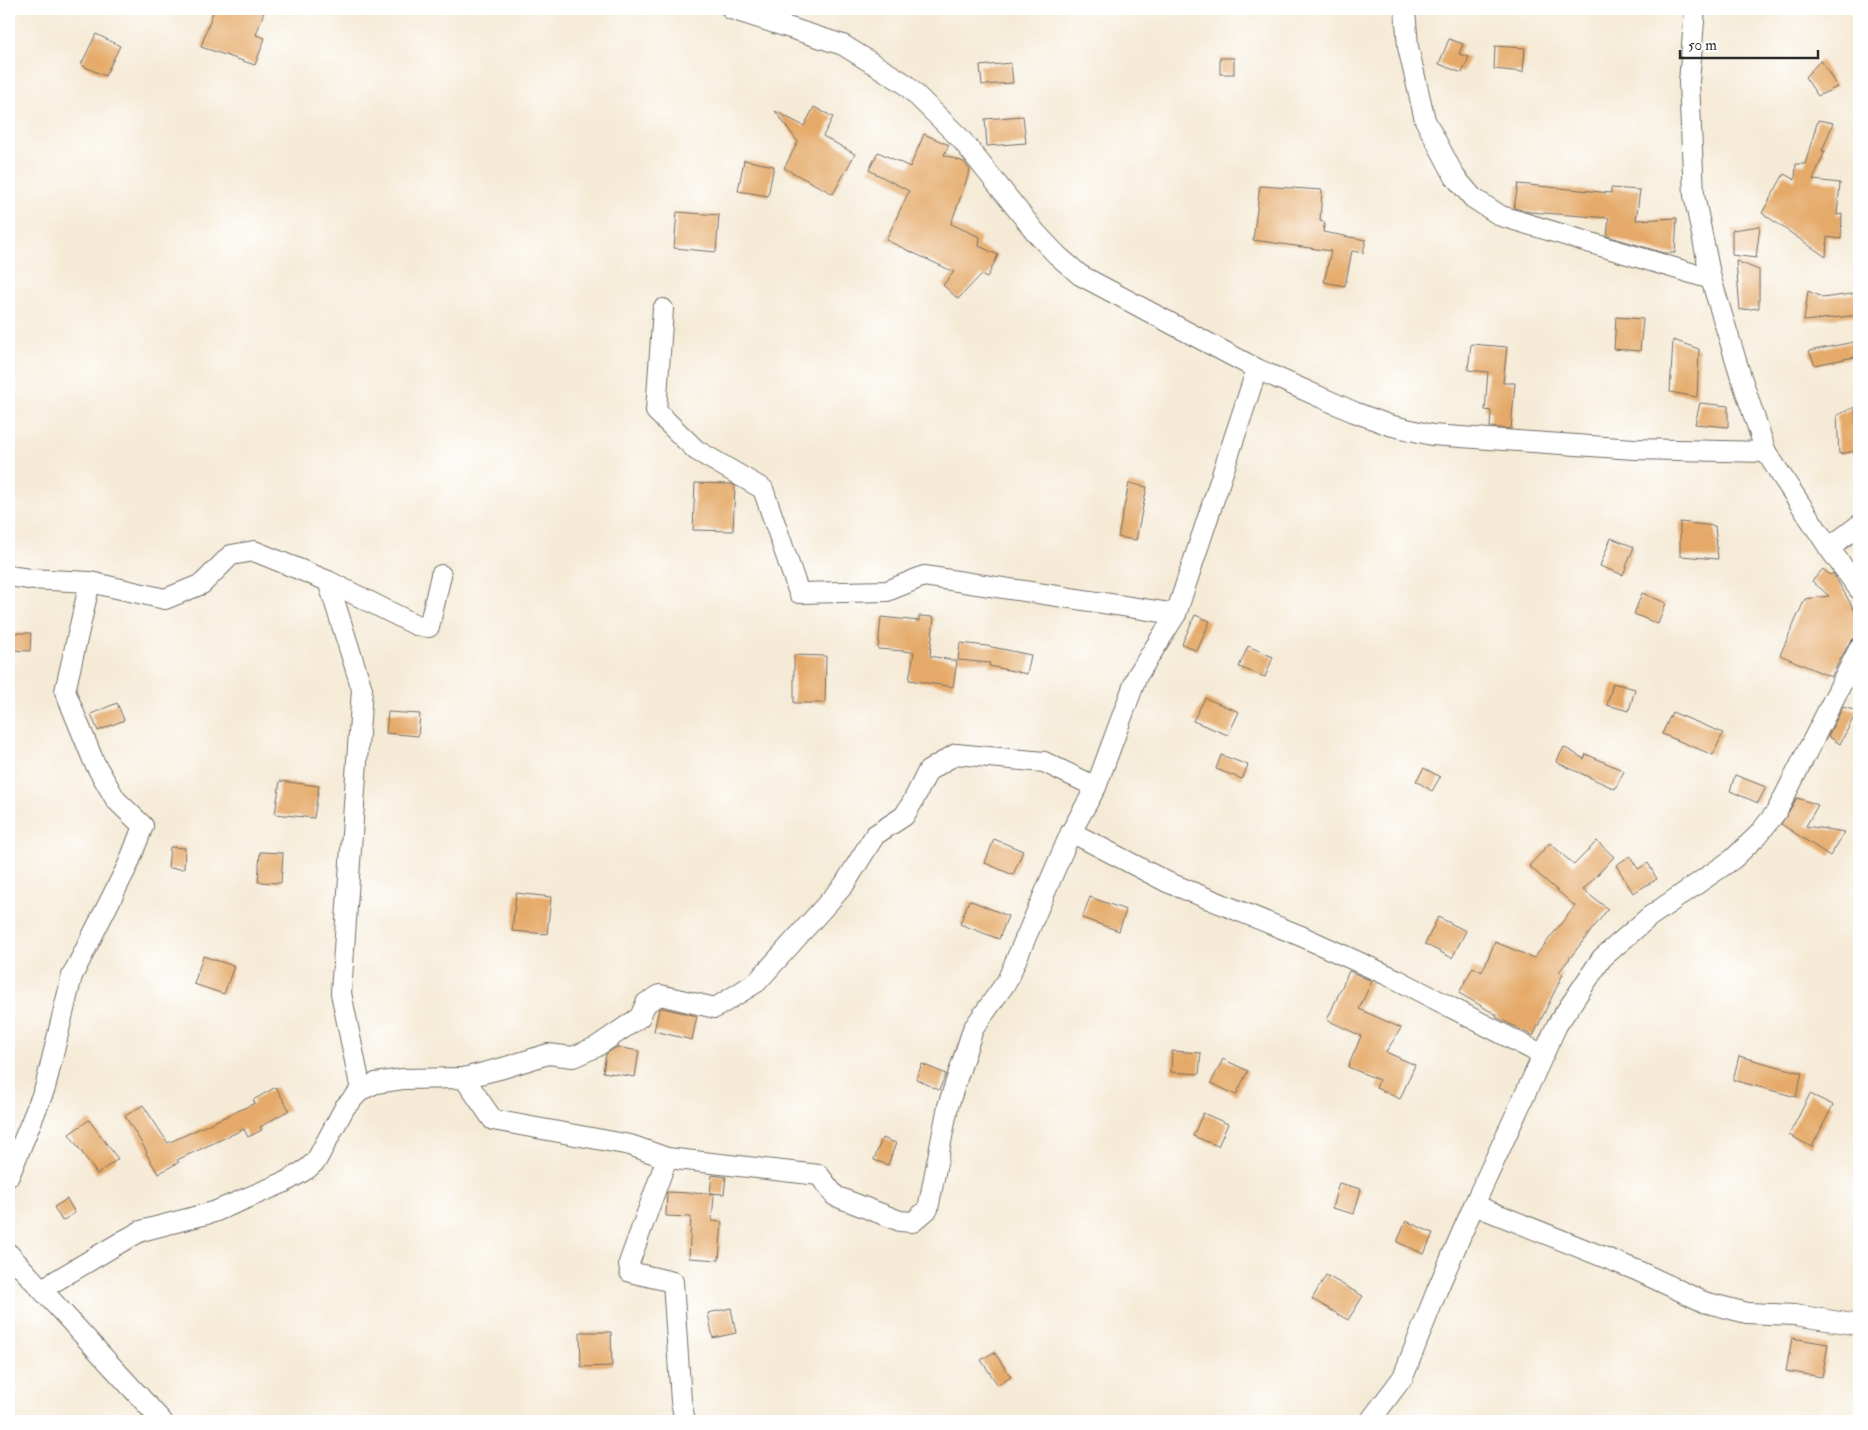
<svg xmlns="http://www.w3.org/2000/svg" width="1868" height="1430" viewBox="0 0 1868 1430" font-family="'IM FELL Double Pica',serif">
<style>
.building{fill:#e5aa69}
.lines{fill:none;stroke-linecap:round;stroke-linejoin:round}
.minor-casing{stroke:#726e66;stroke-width:22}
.minor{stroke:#fff;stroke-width:20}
</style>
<rect width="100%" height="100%" fill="#fff"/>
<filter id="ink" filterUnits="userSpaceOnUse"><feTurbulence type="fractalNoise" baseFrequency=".02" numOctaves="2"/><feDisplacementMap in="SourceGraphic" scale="10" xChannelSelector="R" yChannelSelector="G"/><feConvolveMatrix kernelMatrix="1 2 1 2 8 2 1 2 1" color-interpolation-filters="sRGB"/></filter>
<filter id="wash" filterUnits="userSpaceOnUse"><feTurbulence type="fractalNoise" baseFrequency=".0096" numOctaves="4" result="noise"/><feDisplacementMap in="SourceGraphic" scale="20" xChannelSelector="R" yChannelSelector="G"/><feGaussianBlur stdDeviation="1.12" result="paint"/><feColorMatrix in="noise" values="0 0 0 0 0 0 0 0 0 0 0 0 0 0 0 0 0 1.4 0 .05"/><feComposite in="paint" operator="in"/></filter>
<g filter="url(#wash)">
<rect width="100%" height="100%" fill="#f5ead5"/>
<g id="blocks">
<g class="building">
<polygon points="214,9 265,9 256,35 265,38 255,65 201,47"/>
<polygon points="96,34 120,46 105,76 81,65"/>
<polygon points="1449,39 1463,44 1459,54 1469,57 1462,73 1439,64"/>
<polygon points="1495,46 1525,48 1523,72 1494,69"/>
<rect x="1220" y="58" width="14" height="16"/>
<polygon points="1821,60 1837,87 1818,96 1805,77"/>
<polygon points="1011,63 1013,83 982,85 980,66"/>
<polygon points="814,107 833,117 823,136 855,154 833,194 784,168 798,142 775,111 804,126"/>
<polygon points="1023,116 1026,143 987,146 985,119"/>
<polygon points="1818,120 1833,123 1822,151 1825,151 1813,180 1840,183 1837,215 1842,214 1841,239 1827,237 1826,257 1762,213 1784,174 1795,180 1796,164 1805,164"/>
<polygon points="924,134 949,145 944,155 964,162 970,170 951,224 980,237 979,246 998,255 987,278 981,275 958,299 943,285 954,272 886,240 909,191 869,170 878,152 910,167"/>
<polygon points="744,160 774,166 768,196 738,191"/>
<polygon points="1518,184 1611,193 1611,188 1640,190 1636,220 1677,218 1675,253 1664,253 1607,236 1609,218 1530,212 1514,208"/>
<polygon points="1260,186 1322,190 1320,221 1325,222 1323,232 1366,240 1363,253 1352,251 1345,286 1324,282 1331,251 1253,240"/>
<polygon points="677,212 719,215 716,252 674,248"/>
<polygon points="1760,226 1756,258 1732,255 1732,230"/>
<polygon points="1736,261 1759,270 1759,308 1740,310"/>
<polygon points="1808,291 1822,297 1822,298 1859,293 1859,315 1804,321"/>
<polygon points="1616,317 1643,319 1640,351 1614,349"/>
<polygon points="1673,340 1699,349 1697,397 1670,392"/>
<polygon points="1859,341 1859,356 1815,365 1809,351"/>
<polygon points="1471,344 1507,347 1503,383 1515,383 1511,429 1490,427 1491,411 1485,410 1488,372 1468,370"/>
<polygon points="1700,403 1728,406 1728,427 1695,424"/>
<polygon points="1855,407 1857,451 1839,454 1837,415"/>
<polygon points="695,483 731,484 735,486 733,531 693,530"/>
<polygon points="1129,483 1147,487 1136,540 1118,537"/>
<polygon points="1680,522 1715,526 1718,559 1680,556"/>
<polygon points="1611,538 1634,547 1623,575 1600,566"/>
<polygon points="1823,569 1830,575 1833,573 1859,618 1859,637 1853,639 1849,643 1831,677 1780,655 1805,599 1829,596 1812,581"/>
<polygon points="1642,593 1666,603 1658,624 1634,614"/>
<polygon points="1195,615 1210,621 1197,651 1182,644"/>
<polygon points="919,616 934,617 930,656 957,661 953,687 909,680 914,652 878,649 881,617 919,621"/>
<polygon points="9,633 31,633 30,651 9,650"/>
<polygon points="960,643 987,646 1031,655 1027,674 989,666 990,663 958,660"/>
<polygon points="1248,646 1273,657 1265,677 1239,667"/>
<polygon points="794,655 826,656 825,703 794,703"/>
<polygon points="1613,683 1635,689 1629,711 1607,705"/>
<polygon points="1205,698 1239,712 1228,735 1193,721"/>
<polygon points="117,703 124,720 98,731 91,714"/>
<polygon points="1843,707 1857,711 1840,744 1828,736"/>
<polygon points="388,712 420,714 418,736 386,733"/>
<polygon points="1672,712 1723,733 1713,755 1662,734"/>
<polygon points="1564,747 1584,759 1586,754 1624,771 1615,789 1556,762"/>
<polygon points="1221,755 1248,765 1242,779 1216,769"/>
<polygon points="1424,768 1440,777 1432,791 1416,781"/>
<polygon points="1735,775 1766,787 1758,803 1730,791"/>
<polygon points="280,781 319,786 314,818 275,814"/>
<polygon points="1797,798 1818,805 1806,826 1845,832 1830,856 1781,824"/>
<polygon points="994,839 1023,851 1013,875 985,863"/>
<polygon points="1597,841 1614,857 1583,890 1608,909 1559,972 1563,974 1533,1036 1496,1017 1497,1015 1459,993 1473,967 1482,972 1495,942 1534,958 1575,906 1529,866 1550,843 1574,865"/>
<polygon points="170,847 185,848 184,869 168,868"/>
<polygon points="260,852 283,853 281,883 258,882"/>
<polygon points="1630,856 1638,869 1648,863 1657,879 1633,893 1616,865"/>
<polygon points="516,893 551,897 547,934 512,931"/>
<polygon points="1090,897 1126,910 1119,931 1082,918"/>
<polygon points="969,900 1008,916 999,939 960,924"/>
<polygon points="1438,917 1466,931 1452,958 1425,944"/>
<polygon points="203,956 234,966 224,994 194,984"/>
<polygon points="1349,971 1372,981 1359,1009 1401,1028 1386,1052 1415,1065 1400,1099 1376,1088 1379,1080 1348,1067 1361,1036 1327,1020"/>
<polygon points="662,1008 697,1016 692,1040 654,1031 659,1009"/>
<polygon points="617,1047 639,1051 635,1077 603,1072 606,1054"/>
<polygon points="1172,1051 1201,1053 1199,1074 1171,1072"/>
<polygon points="1739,1056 1802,1073 1796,1097 1733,1080"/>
<polygon points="1223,1059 1248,1071 1236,1095 1211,1083"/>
<polygon points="922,1064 946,1074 939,1090 916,1079"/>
<polygon points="276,1087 289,1110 260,1127 262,1130 248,1137 244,1129 177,1160 179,1162 158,1174 146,1153 147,1152 125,1116 143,1105 168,1143 255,1103 253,1100"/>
<polygon points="1810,1094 1833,1105 1812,1147 1789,1135"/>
<polygon points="1203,1113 1228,1124 1218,1146 1193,1136"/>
<polygon points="89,1120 118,1159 97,1174 69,1134"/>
<polygon points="882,1138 896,1143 888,1165 874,1160"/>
<polygon points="712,1175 726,1177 724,1194 710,1193"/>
<polygon points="1339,1183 1361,1189 1354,1214 1332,1208"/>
<polygon points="667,1192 714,1194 712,1221 722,1222 719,1260 689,1258 691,1217 666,1216"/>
<polygon points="67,1199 75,1213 62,1221 54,1207"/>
<polygon points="1406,1221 1433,1233 1424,1254 1397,1242"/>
<polygon points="1326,1275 1363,1296 1348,1320 1312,1299"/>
<polygon points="731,1308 736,1333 713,1338 708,1313"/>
<polygon points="580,1332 611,1332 612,1366 581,1367"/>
<polygon points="1792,1338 1828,1344 1822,1377 1786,1371"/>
<polygon points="994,1352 1011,1377 998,1385 981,1360"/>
</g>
</g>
</g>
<g filter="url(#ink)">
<use href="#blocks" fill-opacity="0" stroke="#726e66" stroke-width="1"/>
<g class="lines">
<defs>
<g id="minor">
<polyline points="731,9 843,45 904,83 961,139 1037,234 1057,255 1080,275 1257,369 1354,412 1389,425 1432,435 1634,449 1766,452"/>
<polyline points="1405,9 1408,47 1425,120 1455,177 1473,198 1501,216 1711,279"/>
<polyline points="1695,9 1689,82 1694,195 1711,279 1741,377 1766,452 1829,548 1859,589"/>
<polyline points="663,309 656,411 696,450 763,489 799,593 887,591 924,576 1176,614"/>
<polyline points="1829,548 1859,525"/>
<polyline points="9,576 29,579 90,582 65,691 94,762 116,800 143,826 128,865 72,976 45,1088 9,1176"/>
<polyline points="328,581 362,689 341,993 361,1090"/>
<polyline points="90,582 165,599 202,584 231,555 254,551 328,581 416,625 429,627 441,575"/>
<polyline points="1071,832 1167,882 1301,936 1398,980 1543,1055"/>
<polyline points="464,1078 503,1068 548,1054 573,1057 596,1047 640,1017 646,1003 660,995 715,1008 757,982 844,885 875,835 904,816 912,803 928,771 956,754 1044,762 1096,787"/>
<polyline points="667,1158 629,1263 630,1272 673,1282 681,1401 685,1421"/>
<polyline points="1474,1205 1636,1270 1704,1302 1747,1313 1795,1315 1859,1325"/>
<polyline points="9,1254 162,1421"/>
<polyline points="42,1289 121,1242 141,1231 214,1212 285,1182 307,1169 316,1161 345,1107 361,1090 376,1083 403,1079 464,1078 493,1120 630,1145 667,1158 819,1175 835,1196 900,1221 913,1222 928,1209 948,1106 973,1029 1007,981 1071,832 1096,787 1137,676 1176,614 1257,369"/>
<polyline points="1370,1421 1403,1377 1438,1288 1474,1205 1557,1025 1602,958 1649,917 1733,859 1758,835 1777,811 1859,649"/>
</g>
</defs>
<use href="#minor" class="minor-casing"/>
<use href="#minor" class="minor"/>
</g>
</g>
<rect width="1868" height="1430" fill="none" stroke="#fff" stroke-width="30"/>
<path d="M1680 50v8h138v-8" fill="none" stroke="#2b2b2b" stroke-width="2.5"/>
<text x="1688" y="50" font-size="15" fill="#2b2b2b" stroke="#ffffff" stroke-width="4" paint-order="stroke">50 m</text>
</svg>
